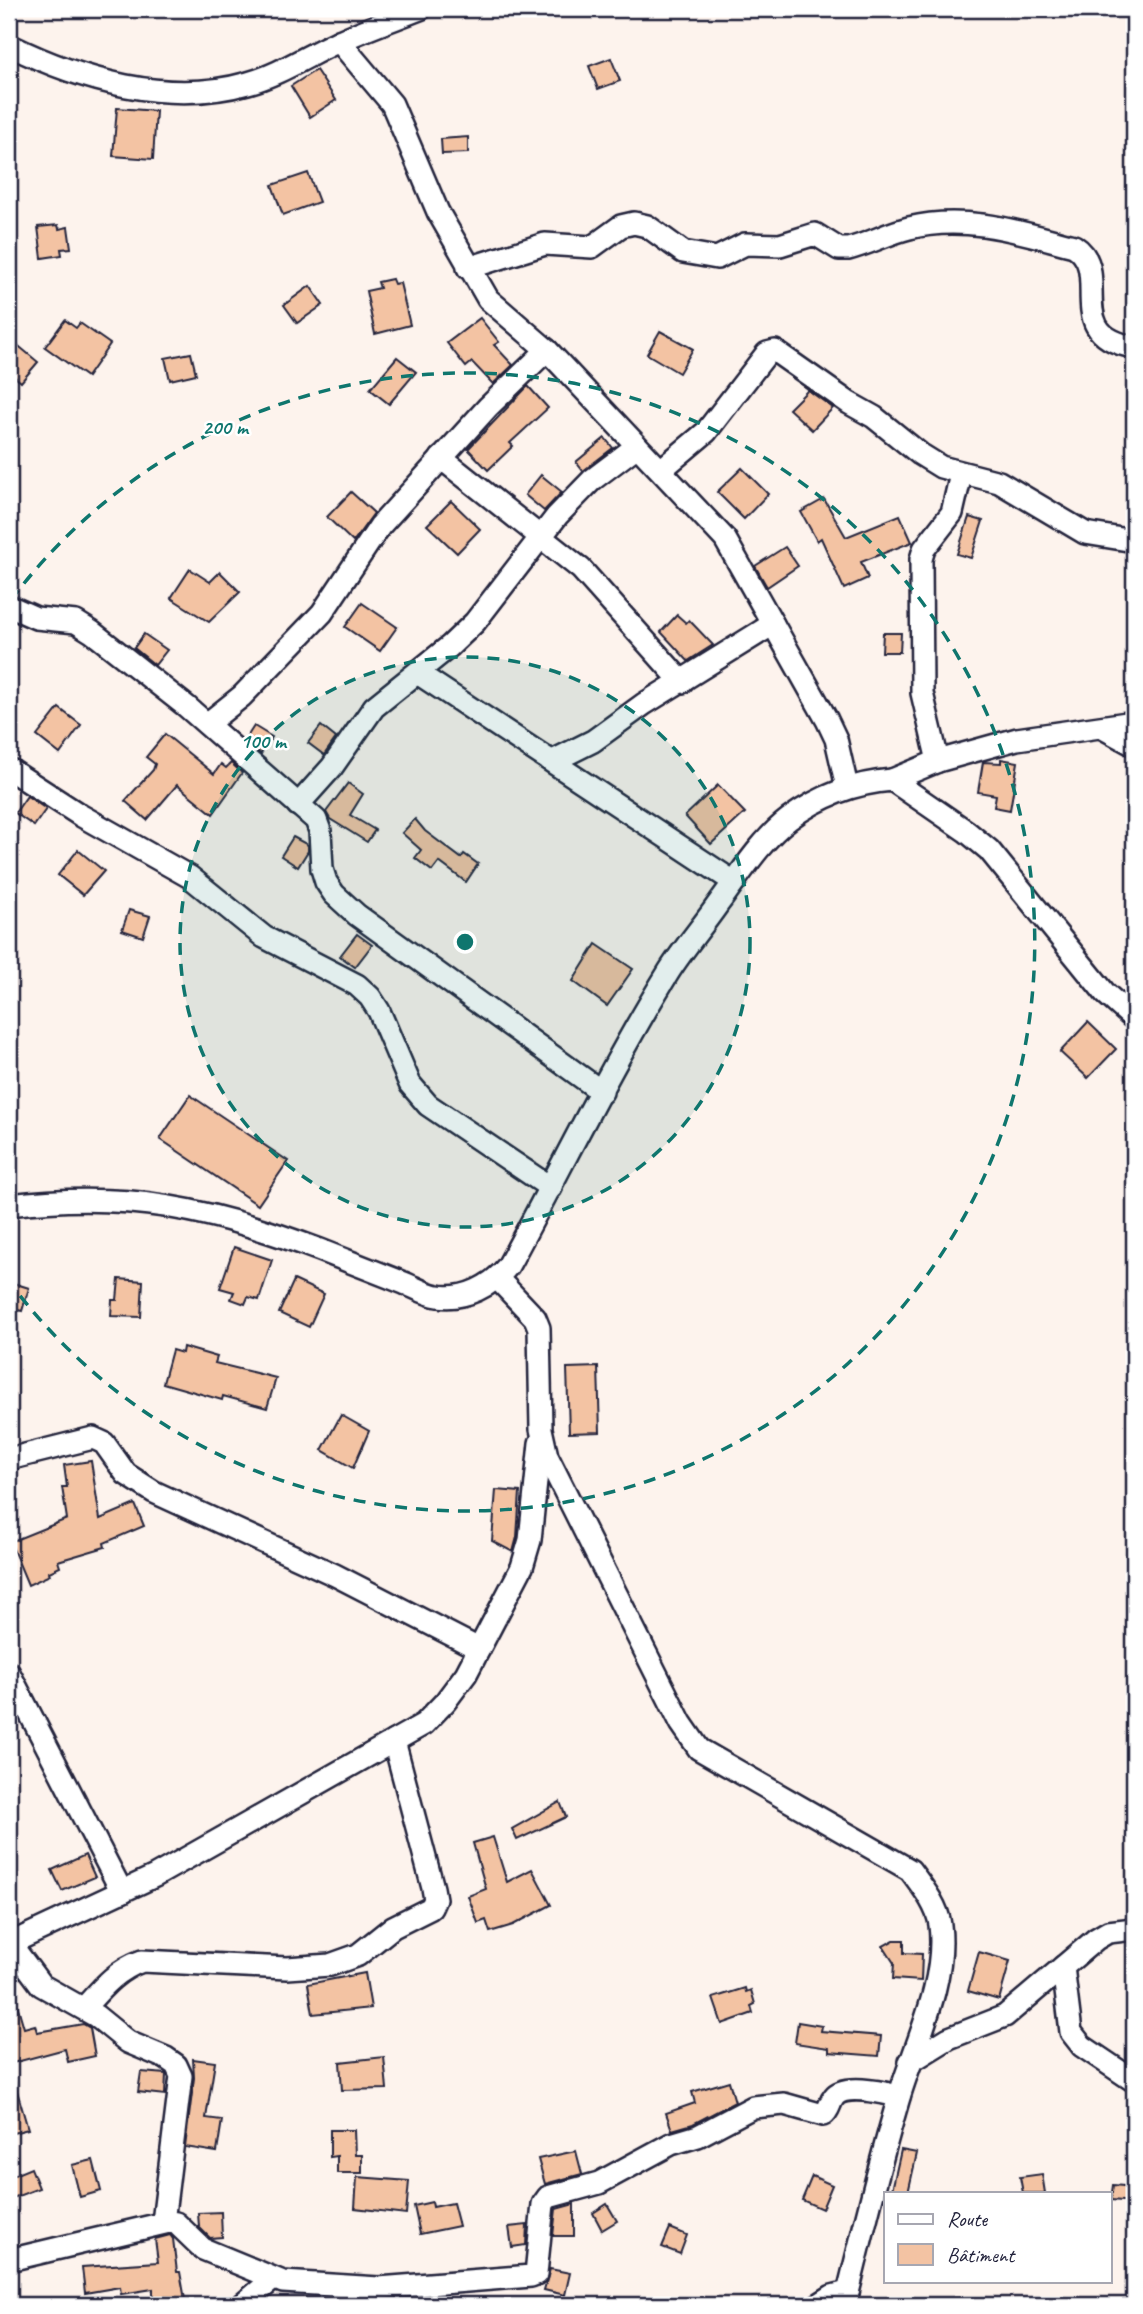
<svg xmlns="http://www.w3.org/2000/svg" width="1143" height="2314" viewBox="0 0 1143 2314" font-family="Caveat,sans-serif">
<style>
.building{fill:#f3c3a3;stroke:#22223b;stroke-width:2}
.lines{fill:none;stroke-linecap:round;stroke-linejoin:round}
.minor-casing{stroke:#22223b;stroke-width:26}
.minor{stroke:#fff;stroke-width:21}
.ring{fill:none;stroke:#0f766e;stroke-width:3.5;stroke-dasharray:12 9}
.centre{fill:#0f766e;stroke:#fff;stroke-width:3.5}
.ring-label{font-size:21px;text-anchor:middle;font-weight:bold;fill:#0f766e;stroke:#fff;stroke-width:5;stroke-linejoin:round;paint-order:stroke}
</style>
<rect width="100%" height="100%" fill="#fdf3ed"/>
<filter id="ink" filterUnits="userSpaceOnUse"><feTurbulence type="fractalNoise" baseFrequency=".0143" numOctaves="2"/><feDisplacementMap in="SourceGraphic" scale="14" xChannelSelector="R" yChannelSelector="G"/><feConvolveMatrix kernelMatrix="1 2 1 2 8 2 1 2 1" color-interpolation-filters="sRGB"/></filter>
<g filter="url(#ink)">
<g class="building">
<polygon points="611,58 620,81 598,89 589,66"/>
<polygon points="316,70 336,100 310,117 291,86"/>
<polygon points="117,108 156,111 153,159 113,156"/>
<polygon points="468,137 468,153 442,154 441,139"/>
<polygon points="308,173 319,202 283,215 272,185"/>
<polygon points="58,225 59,229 68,227 71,248 61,249 62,255 42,258 38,227"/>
<polygon points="392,279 394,284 400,283 410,325 375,334 366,291 380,288 378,282"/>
<polygon points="310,286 323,305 297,323 284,305"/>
<polygon points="480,318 499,342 494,345 513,365 493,384 472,362 466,367 447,343"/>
<polygon points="65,320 76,328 80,323 110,344 87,377 45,347"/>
<polygon points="660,331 693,349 679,373 647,354"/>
<polygon points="9,338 38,362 21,382 9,372"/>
<polygon points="191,353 196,374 170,380 165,358"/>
<polygon points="397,357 416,372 389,404 370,389"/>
<polygon points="528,386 548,408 510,443 513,446 488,470 468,449"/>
<polygon points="808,390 833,408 812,430 789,409"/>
<polygon points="605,438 613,448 583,471 576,462"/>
<polygon points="742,468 768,494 744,519 717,492"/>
<polygon points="541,475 562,492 544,511 525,495"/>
<polygon points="351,492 374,513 353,542 327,517"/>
<polygon points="824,499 846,537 900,515 912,542 861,562 868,578 844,589 821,538 817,541 801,512"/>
<polygon points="451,501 480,529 457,553 427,525"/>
<polygon points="969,517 983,521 971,558 957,554"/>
<polygon points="785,547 798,566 767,587 755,566"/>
<polygon points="190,569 210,582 220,572 240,592 209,622 171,598"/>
<polygon points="362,603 397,627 380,651 345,627"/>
<polygon points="677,615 686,623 689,620 713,645 688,661 661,632"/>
<polygon points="883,633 901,633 900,652 882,652"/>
<polygon points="144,634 167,650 155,665 134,648"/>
<polygon points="59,708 81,725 60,754 37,736"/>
<polygon points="254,726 272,737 261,754 245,740"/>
<polygon points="321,726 336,738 324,755 308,743"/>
<polygon points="165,734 214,774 221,764 226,768 231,763 242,773 213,814 177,785 147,820 125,801 153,770 155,764 146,757"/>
<polygon points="1001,759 1018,762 1010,810 994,807 996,795 978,792 983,762 1001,763"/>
<polygon points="348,783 363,794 350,815 375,830 367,842 330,819 326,812"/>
<polygon points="718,785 745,813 711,844 685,816"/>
<polygon points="27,796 46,809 34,826 15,813"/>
<polygon points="415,819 425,831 461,858 464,854 478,864 466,882 439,862 432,871 415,858 421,850 402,833"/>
<polygon points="293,837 308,845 308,851 298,867 281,856"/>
<polygon points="78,850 104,871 83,895 58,875"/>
<polygon points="129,910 150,916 143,937 122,930"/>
<polygon points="357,934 372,945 355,967 340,956"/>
<polygon points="596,944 633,969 607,1006 573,981"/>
<polygon points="1088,1022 1116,1049 1088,1078 1060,1052"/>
<polygon points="190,1095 288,1161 258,1205 160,1139"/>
<polygon points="234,1247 272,1260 259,1300 248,1297 245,1304 231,1299 234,1292 220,1288"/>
<polygon points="119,1279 143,1281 141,1317 111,1316 112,1300 117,1300"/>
<polygon points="294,1280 324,1294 309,1327 279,1313"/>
<polygon points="13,1283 29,1288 22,1311 9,1308"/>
<polygon points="183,1347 217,1357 215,1363 276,1378 267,1408 223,1396 222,1400 163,1383 172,1350 182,1353"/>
<polygon points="598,1367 600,1432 569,1433 567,1368"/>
<polygon points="341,1415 369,1431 353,1468 322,1450"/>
<polygon points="91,1461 100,1519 135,1504 144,1526 104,1543 105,1547 58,1561 60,1567 49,1572 50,1575 28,1585 10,1542 67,1519 62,1487 67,1487 64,1465"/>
<polygon points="496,1490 520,1492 517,1537 513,1552 492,1541"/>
<polygon points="560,1802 566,1817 517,1840 512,1829"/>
<polygon points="493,1837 507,1882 532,1869 551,1905 513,1925 490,1932 486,1920 478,1923 468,1896 486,1889 473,1843"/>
<polygon points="85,1855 95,1877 62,1891 52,1870"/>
<polygon points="894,1940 904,1940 904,1953 922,1954 921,1981 893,1979 894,1963 883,1946"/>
<polygon points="979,1952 1010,1961 999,2000 968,1991"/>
<polygon points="365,1973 371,2008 313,2014 308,1984"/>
<polygon points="745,1988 746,1992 751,1990 755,2004 751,2006 753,2013 722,2024 713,1998"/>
<polygon points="13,1990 24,2028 35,2025 37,2032 83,2024 90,2028 95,2056 68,2062 65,2049 9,2064 9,1991"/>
<polygon points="798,2022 822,2026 821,2031 881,2036 879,2056 829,2052 829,2048 795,2043"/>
<polygon points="384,2057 387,2089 342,2090 340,2062"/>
<polygon points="193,2059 215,2062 206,2118 222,2120 217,2152 185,2147 194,2078"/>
<polygon points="141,2072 166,2074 165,2095 138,2092"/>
<polygon points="13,2077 28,2129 13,2133 9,2118 9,2078"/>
<polygon points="729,2081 735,2102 693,2124 672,2130 666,2113 695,2103 692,2092"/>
<polygon points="330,2130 354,2130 355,2155 362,2155 362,2173 337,2173 337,2156 330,2157"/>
<polygon points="901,2150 917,2153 908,2193 892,2190"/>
<polygon points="576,2151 582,2174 545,2184 538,2159"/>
<polygon points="93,2160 101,2191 80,2197 72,2165"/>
<polygon points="31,2168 39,2188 13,2198 9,2177"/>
<polygon points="1042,2174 1045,2193 1023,2193 1020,2177"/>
<polygon points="812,2176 832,2185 822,2209 802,2200"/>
<polygon points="357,2177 409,2181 406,2214 355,2208"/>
<polygon points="1113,2185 1134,2187 1134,2202 1111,2200"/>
<polygon points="432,2202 433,2207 453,2203 459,2226 420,2234 414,2206"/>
<polygon points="574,2204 574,2236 553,2236 556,2209"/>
<polygon points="607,2204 617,2221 602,2230 593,2213"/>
<polygon points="221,2212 222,2237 210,2238 199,2227 198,2213"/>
<polygon points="527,2225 526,2245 512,2247 509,2227"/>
<polygon points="670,2228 687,2235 680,2254 662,2247"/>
<polygon points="170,2235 173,2239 177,2272 180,2272 186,2305 153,2305 153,2289 121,2294 120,2287 85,2293 82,2267 158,2262 155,2239"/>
<polygon points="550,2269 570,2273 565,2295 544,2290"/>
</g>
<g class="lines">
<defs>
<g id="minor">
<polyline points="339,41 392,104 438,212 488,299 547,350 725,539 827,720 836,739 847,787"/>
<path d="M9,45C80,80 168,106 248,83C278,75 307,56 335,43C363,30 392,20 420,9"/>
<path d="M468,268L545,244L592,247L621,226L634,223L647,226L683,252L717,258L745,244L780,245L815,234L839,249H848C869,244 888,233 909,228C966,214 1020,232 1074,246C1114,271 1060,335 1134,347"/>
<polyline points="441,458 581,569 682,682"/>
<polyline points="662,469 706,432 767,353 775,351 849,403 874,417 920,454 941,467 999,482 1085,533 1134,541"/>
<polyline points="9,606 36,618 76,622 92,632 186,706 316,820 320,831 322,869 326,882 334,894 357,915 602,1092"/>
<polyline points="419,674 734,882"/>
<polyline points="207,724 242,696 322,613 380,526 488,407 547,350"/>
<polyline points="1103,728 1134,745"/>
<polyline points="553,761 593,741 644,704 773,624"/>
<polyline points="938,761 922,693 921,559 924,549 952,513 961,474"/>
<polyline points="9,769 80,815 190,877 264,937 357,985 370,997 379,1011 410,1084 428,1105 551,1188"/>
<polyline points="892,780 938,761 1017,739 1134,722"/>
<polyline points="298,805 332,767 374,707 450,646 475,622 557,516 592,480 637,446"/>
<path d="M9,1205C128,1191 209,1208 320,1250C348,1261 376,1272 404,1283C414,1287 427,1295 438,1296C465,1300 492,1286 508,1266C561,1169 610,1067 668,973C683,949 702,927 718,904C739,876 761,840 789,819C820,796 854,783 892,780L966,831L989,850L1105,993L1134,1019"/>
<path d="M498,1279L535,1318L539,1328L541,1429L547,1456L681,1723L699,1749L910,1870C921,1885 938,1906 940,1925C947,1981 916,2042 900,2094C879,2164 862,2235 845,2305"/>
<polyline points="9,1459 93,1438 104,1443 126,1474 154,1492 335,1575 479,1649"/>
<polyline points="9,1673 122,1892"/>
<polyline points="9,1942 41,1985 96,2016 128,2042 166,2058 176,2065 181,2076 163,2222"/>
<polyline points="9,1944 155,1876 424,1724 445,1702 466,1674 522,1567 530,1540 540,1443"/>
<polyline points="1063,1967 1071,2032 1082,2046 1134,2081"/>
<path d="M84,2008C101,1989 116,1970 142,1961L287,1968L330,1965L358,1955L393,1927L431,1908L435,1899L433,1888L394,1741"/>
<polyline points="910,2062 949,2038 1005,2016 1096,1939 1108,1932 1134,1929"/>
<path d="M9,2260L169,2222L176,2223L203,2249L283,2282L379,2288L531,2276L536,2274L543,2204L548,2197L599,2183L671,2144L698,2136L753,2107L784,2104L823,2115C830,2110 829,2103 834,2097C844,2083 885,2093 899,2096"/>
<polyline points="242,2305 272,2280"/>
<polyline points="818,2305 832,2296 848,2292"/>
</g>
</defs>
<use href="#minor" class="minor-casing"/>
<use href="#minor" class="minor"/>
</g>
</g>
<circle cx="465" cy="942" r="285" fill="#0f766e" fill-opacity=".12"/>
<g class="ring">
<circle cx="465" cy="942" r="285"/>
<path d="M11 600A569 569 0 1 1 11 1284"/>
</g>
<circle cx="465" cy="942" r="10" class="centre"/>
<g class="ring-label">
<text x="225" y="434">200 m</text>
<text x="263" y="748">100 m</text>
</g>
<rect width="1143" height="2314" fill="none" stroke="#fff" stroke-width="35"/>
<rect x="18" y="18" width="1108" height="2279" fill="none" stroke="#22223b" stroke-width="2.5" filter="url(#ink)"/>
<rect x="884" y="2192" width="228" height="91" fill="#ffffff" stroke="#a7a7b1" stroke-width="2"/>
<rect x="898" y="2214" width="35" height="10" fill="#ffffff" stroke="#a7a7b1" stroke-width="2"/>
<text x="947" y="2226" font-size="21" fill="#22223b">Route</text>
<rect x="898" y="2244" width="35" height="21" fill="#f3c3a3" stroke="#a7a7b1" stroke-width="2"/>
<text x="947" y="2262" font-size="21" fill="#22223b">Bâtiment</text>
</svg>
